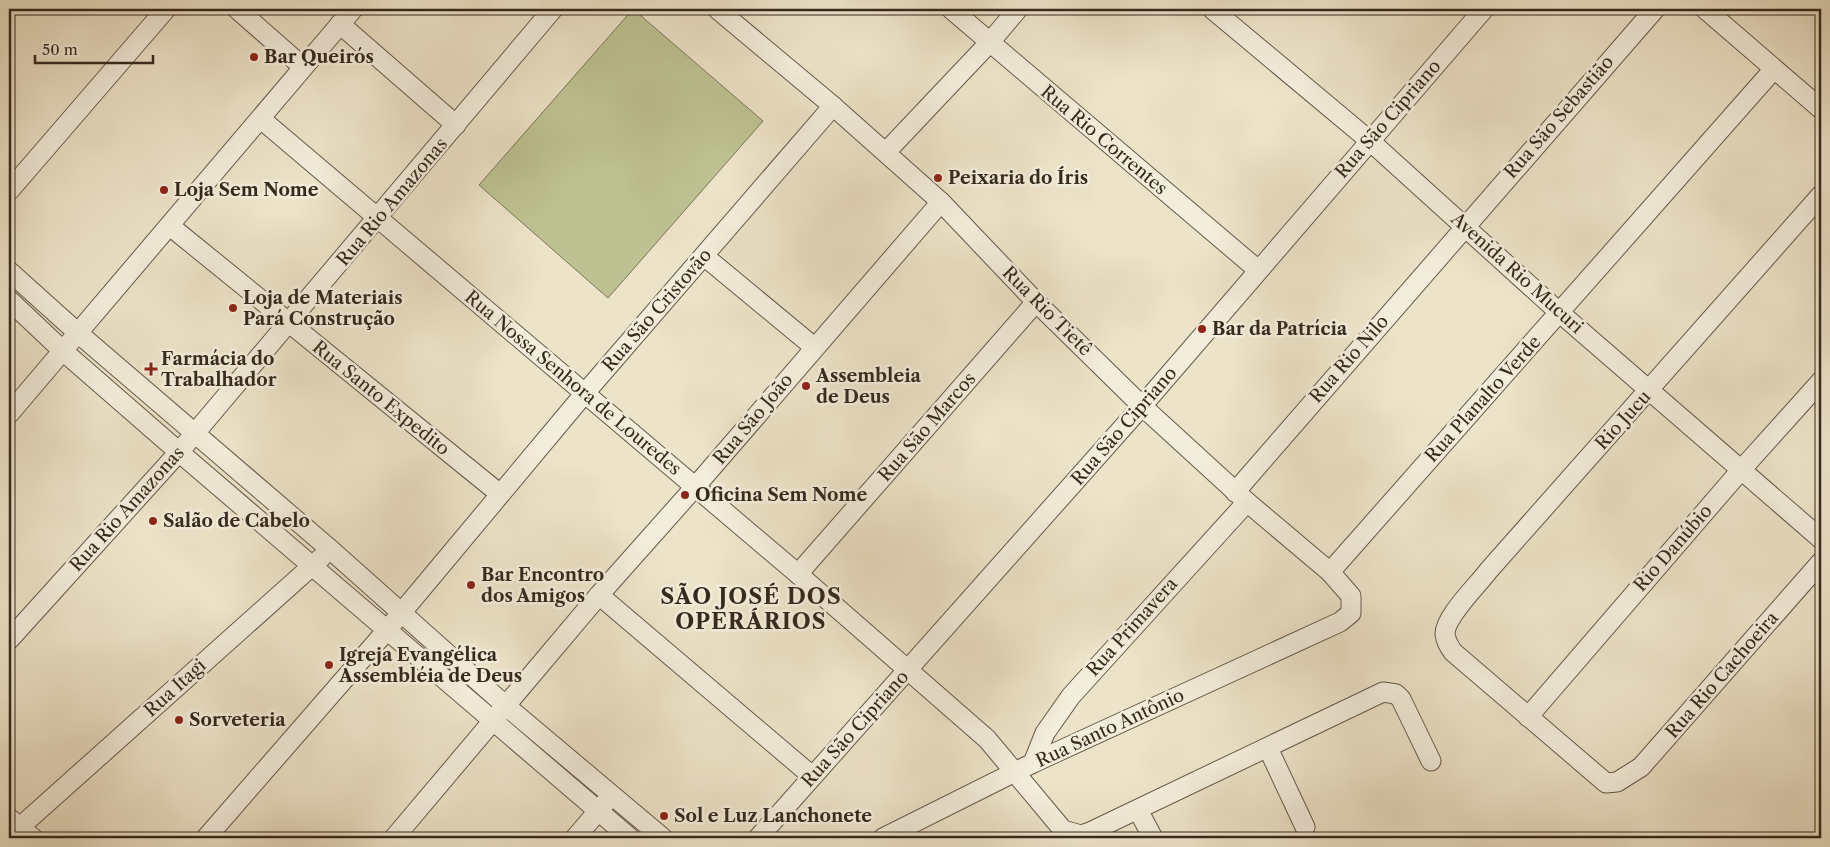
<svg xmlns="http://www.w3.org/2000/svg" width="1830" height="847" viewBox="0 0 1830 847" font-family="'Libre Caslon Text',serif">
<style>
.green{fill:#bec292;stroke:#7a7658}
.lines{fill:none;stroke-linecap:round;stroke-linejoin:round}
.minor-casing{stroke:#645848;stroke-width:21}
.minor{stroke:#f3eddb;stroke-width:19}
.poi-dot{fill:#8f2418;stroke:#f3eddb;stroke-width:2}
.labels{text-anchor:middle;stroke-width:5;stroke-linejoin:round;paint-order:stroke}
.poi-label{font-size:18px;font-weight:bold;fill:#36291e;stroke:#f3eddb;text-anchor:start}
.street-label{font-size:18px;fill:#36291e;stroke:#f3eddb}
.district-label{font-size:22px;font-weight:bold;letter-spacing:1px;fill:#36291e;stroke:#f3eddb}
</style>
<rect width="100%" height="100%" fill="#ede3c8"/>
<filter id="stains"><feTurbulence type="fractalNoise" baseFrequency=".004" numOctaves="4"/><feColorMatrix values="0 0 0 0 .2 0 0 0 0 .09 0 0 0 0 .02 0 0 0 .5 -.17"/></filter>
<radialGradient id="worn" r=".72"><stop offset=".6" stop-color="#630" stop-opacity="0"/><stop offset="1" stop-color="#630" stop-opacity=".3"/></radialGradient>
<polygon class="green" points="633,9 763,121 608,298 479,185"/>
<g class="lines">
<defs>
<g id="minor">
<polyline points="237,9 303,67"/>
<polyline points="717,9 833,106 941,202 1036,302 1142,406 1247,502 1330,572 1351,596 1351,613 1340,622 1033,763 883,838"/>
<polyline points="951,9 1258,270"/>
<polyline points="1212,9 1370,141 1560,313 1821,539"/>
<polyline points="1705,9 1821,109"/>
<polyline points="340,24 456,125"/>
<polyline points="261,119 798,574 987,739 1063,830 1081,835 1090,832 1383,692 1396,694 1401,699 1431,761"/>
<polyline points="886,152 990,42 1018,9"/>
<polyline points="9,191 166,9"/>
<path d="M1821,195L1489,570C1478,585 1445,616 1445,634C1446,642 1449,646 1453,652L1606,783L1617,782L1641,767L1821,562"/>
<polyline points="170,226 500,494"/>
<polyline points="704,256 814,347"/>
<polyline points="9,271 78,333 331,550 506,706 663,838"/>
<polyline points="9,300 63,351 179,452 630,838"/>
<polyline points="9,414 353,9"/>
<polyline points="1235,492 1655,9"/>
<polyline points="1330,572 1774,69"/>
<polyline points="798,574 1036,302"/>
<polyline points="599,595 812,776"/>
<polyline points="9,640 179,452 553,9"/>
<polyline points="1528,717 1741,470 1821,381"/>
<polyline points="1268,748 1305,827"/>
<polyline points="1033,763 1045,733 1071,696 1247,502"/>
<polyline points="1138,810 1153,838"/>
<polyline points="9,818 33,838"/>
<polyline points="20,827 322,557"/>
<polyline points="206,838 387,630 585,393 833,106"/>
<polyline points="394,838 599,595 695,487 941,202"/>
<polyline points="575,838 605,803"/>
<polyline points="758,838 1142,406 1484,9"/>
</g>
</defs>
<use href="#minor" class="minor-casing"/>
<use href="#minor" class="minor"/>
</g>
<g class="poi-dot">
<circle cx="254" cy="57" r="5"/>
<circle cx="938" cy="178" r="5"/>
<circle cx="164" cy="190" r="5"/>
<circle cx="233" cy="308" r="5"/>
<circle cx="1202" cy="329" r="5"/>
<path d="M148.5 361.5h5v5h5v5h-5v5h-5v-5h-5v-5h5z"/>
<circle cx="806" cy="386" r="5"/>
<circle cx="685" cy="495" r="5"/>
<circle cx="153" cy="521" r="5"/>
<circle cx="471" cy="585" r="5"/>
<circle cx="329" cy="665" r="5"/>
<circle cx="179" cy="720" r="5"/>
<circle cx="664" cy="816" r="5"/>
</g>
<g class="labels">
<g class="poi-label">
<text x="264" y="63">Bar Queirós</text>
<text x="948" y="184">Peixaria do Íris</text>
<text x="174" y="196">Loja Sem Nome</text>
<text x="243" y="304">Loja de Materiais<tspan x="243" dy="21">Pará Construção</tspan></text>
<text x="1212" y="335">Bar da Patrícia</text>
<text x="161" y="365">Farmácia do<tspan x="161" dy="21">Trabalhador</tspan></text>
<text x="816" y="382">Assembleia<tspan x="816" dy="21">de Deus</tspan></text>
<text x="695" y="501">Oficina Sem Nome</text>
<text x="163" y="527">Salão de Cabelo</text>
<text x="481" y="581">Bar Encontro<tspan x="481" dy="21">dos Amigos</tspan></text>
<text x="339" y="661">Igreja Evangélica<tspan x="339" dy="21">Assembléia de Deus</tspan></text>
<text x="189" y="726">Sorveteria</text>
<text x="674" y="822">Sol e Luz Lanchonete</text>
</g>
<g class="street-label">
<text transform="translate(1559 117) rotate(-49)" y="6">Rua São Sebastião</text>
<text transform="translate(1388 119) rotate(-49)" y="6">Rua São Cipriano</text>
<text transform="translate(1104 140) rotate(40)" y="6">Rua Rio Correntes</text>
<text transform="translate(392 202) rotate(-50)" y="6">Rua Rio Amazonas</text>
<text transform="translate(1517 273) rotate(42)" y="6">Avenida Rio Mucuri</text>
<text transform="translate(657 310) rotate(-49)" y="6">Rua São Cristovão</text>
<text transform="translate(1047 311) rotate(45)" y="6">Rua Rio Tietê</text>
<text transform="translate(1349 359) rotate(-49)" y="6">Rua Rio Nilo</text>
<text transform="translate(573 383) rotate(40)" y="6">Rua Nossa Senhora de Louredes</text>
<text transform="translate(381 398) rotate(39)" y="6">Rua Santo Expedito</text>
<text transform="translate(1483 399) rotate(-48)" y="6">Rua Planalto Verde</text>
<text transform="translate(753 419) rotate(-50)" y="6">Rua São João</text>
<text transform="translate(1623 420) rotate(-48)" y="6">Rio Jucu</text>
<text transform="translate(1124 426) rotate(-49)" y="6">Rua São Cipriano</text>
<text transform="translate(927 427) rotate(-49)" y="6">Rua São Marcos</text>
<text transform="translate(127 509) rotate(-48)" y="6">Rua Rio Amazonas</text>
<text transform="translate(1673 548) rotate(-49)" y="6">Rio Danúbio</text>
<text transform="translate(1132 627) rotate(-48)" y="6">Rua Primavera</text>
<text transform="translate(1722 675) rotate(-49)" y="6">Rua Rio Cachoeira</text>
<text transform="translate(175 688) rotate(-42)" y="6">Rua Itagi</text>
<text transform="translate(1110 728) rotate(-25)" y="6">Rua Santo Antônio</text>
<text transform="translate(855 729) rotate(-48)" y="6">Rua São Cipriano</text>
</g>
<g class="district-label">
<text x="751" y="604">SÃO JOSÉ DOS<tspan x="751" dy="25">OPERÁRIOS</tspan></text>
</g>
</g>
<rect width="1830" height="847" fill="none" stroke="#ede3c8" stroke-width="30"/>
<rect x="10" y="10" width="1810" height="827" fill="none" stroke="#36291e" stroke-width="2.5"/>
<rect x="15" y="15" width="1800" height="817" fill="none" stroke="#36291e"/>
<path d="M35 55v8h118v-8" fill="none" stroke="#36291e" stroke-width="2.5"/>
<text x="42" y="55" font-size="15" fill="#36291e" stroke="#f3eddb" stroke-width="4" paint-order="stroke">50 m</text>
<rect width="100%" height="100%" filter="url(#stains)"/>
<rect width="100%" height="100%" fill="url(#worn)"/>
</svg>
